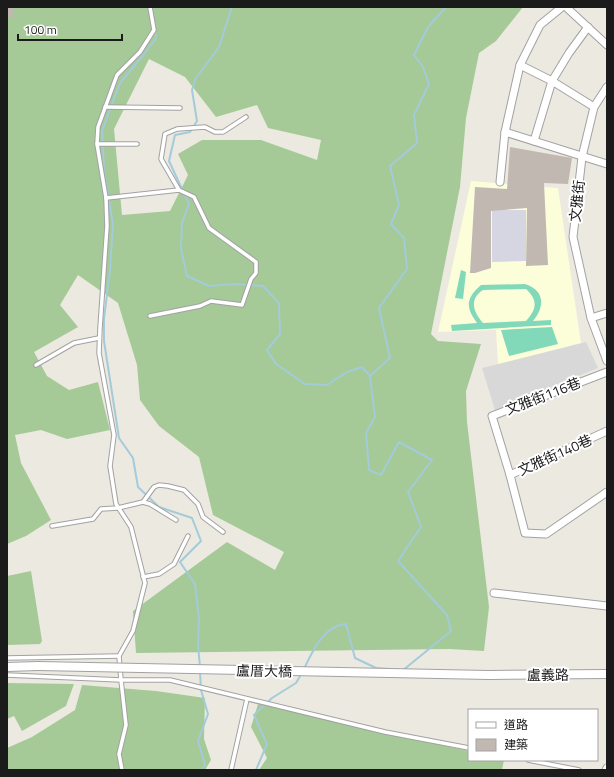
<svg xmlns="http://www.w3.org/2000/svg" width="614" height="777" viewBox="0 0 614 777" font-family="'Titillium Web','Noto Sans TC',sans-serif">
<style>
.residential{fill:#d9d8d8}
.education{fill:#fcfdd9}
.forest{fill:#a5ca97;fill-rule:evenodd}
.pitch{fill:#82d9b9;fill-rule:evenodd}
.plaza{fill:#d6d6e2}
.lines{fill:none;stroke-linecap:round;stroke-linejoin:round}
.stream{stroke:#a3cbd9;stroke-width:2}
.building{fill:#c1b8b1}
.service-casing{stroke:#a2a2a2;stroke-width:5.5}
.minor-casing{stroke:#a2a2a2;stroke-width:9}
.tertiary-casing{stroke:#a2a2a2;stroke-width:10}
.service{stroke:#fff;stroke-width:3.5}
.minor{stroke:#fff;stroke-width:7}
.tertiary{stroke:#fff;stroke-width:8}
.tertiary-bridge-casing{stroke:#a2a2a2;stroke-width:10;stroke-linecap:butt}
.tertiary-bridge{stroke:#fff;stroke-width:8}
.labels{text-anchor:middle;stroke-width:4;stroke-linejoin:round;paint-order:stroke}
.street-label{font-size:14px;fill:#1b1b1b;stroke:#fff}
</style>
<rect width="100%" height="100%" fill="#ece9e1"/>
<polygon class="residential" points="586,342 598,368 495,410 482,368"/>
<polygon class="education" points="471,181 558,188 581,343 498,364 496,330 438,332"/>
<g class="forest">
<path d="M7,7H523L496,41L479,53L466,118L460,187L431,334L438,341L481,344L466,391L467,422L489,607L484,651L449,649L136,653L133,611L227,542L275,570L284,552L213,515L199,457L159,426L140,400L137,365L118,303L78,275L60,305L78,327L34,352L47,376L69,390L98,382L110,430L67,439L41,430L15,435L21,463L51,520L26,536L7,544ZM149,59L185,77L216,117L257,105L268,128L321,140L317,160L261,140H202L178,154L188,175L170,211L122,215L114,129Z"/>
<polygon points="31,571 42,641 40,644 7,645 7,576"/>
<polygon points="7,683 74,684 66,706 22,731 14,716 7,719"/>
<polygon points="82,685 156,691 205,698 204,739 211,760 205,770 7,770 7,748 32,737 75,710"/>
<polygon points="258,704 469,751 469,760 504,760 502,770 259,770 267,758 251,727"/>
</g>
<g class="pitch">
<polygon points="461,270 466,272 463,299 455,298"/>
<path d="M525,284C545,290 545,307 533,321L551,320V325L452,331L451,325L477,323C466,308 465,299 481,285ZM526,289C538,300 537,309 526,321L483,323C473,312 469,299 483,290Z"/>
<polygon points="552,327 558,344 509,356 501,330"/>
</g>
<polygon class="plaza" points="492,210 526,210 526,261 492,262"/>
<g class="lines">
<g class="stream">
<polyline points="152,7 155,26"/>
<polyline points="232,7 219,47 196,78 192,90 197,121 190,132 175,135 169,161 189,204 182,223 181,249 187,276 209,286 235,284 263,286 279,303 280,334 267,350 276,364 305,384 327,385 347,372 362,367 370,376"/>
<polyline points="155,30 156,38 144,54 120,83 102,131 104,170 113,224 110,270 104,319 104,341 119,438 133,458 138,487 159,507 192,518 201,541 180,562 195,584 199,619 198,646 200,667"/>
<path d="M304,669C312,652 324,625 346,624L355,658L376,668L388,669"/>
<polyline points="402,671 451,631 447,615 398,561 421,527 408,492 432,460 399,442 381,475 369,470 366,433 375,417 370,376 390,358 379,308 407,269 404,238 391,224 399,205 390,166 417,143 414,115 429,84 423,67 414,55 428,27 446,7"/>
<polyline points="200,672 201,690 208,714 198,741 205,765 201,770"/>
<polyline points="256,770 267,744 254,715 272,698 296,683 302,673"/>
</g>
</g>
<g class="building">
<rect x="7" y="7" width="6" height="10"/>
<polygon points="510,147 572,158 568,184 544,183 548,265 526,266 527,208 491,211 491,268 475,273 470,273 475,187 507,189"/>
</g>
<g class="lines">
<defs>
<g id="service">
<polyline points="150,7 154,30 140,52 117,75 98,127 97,144 106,198 107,226 100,328 99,353 114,435 110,466 116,504 131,527 145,583 133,631 119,656 121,680 170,680 385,732 469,748"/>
<polyline points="105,107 180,108"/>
<polyline points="97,144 137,144"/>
<polyline points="179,190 161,159 165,134 177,129 205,127 215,132 223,132 246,117"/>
<polyline points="106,198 179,190 194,197 209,228 256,262 256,273 251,279 242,305 211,301 200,306 150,316"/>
<polyline points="36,365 74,343 99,338"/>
<polyline points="143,502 154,487 159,485 168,486 184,490 198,504 203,517 223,532"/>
<polyline points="52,526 93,519 101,509 118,508 143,502 150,504 176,520"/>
<polyline points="143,577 159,574 174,564 188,536"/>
<polyline points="7,658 119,656"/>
<polyline points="7,675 121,680 126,725 119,754 122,770"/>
<polyline points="528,760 579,770"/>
<polyline points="231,770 247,699"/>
</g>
<g id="minor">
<polyline points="566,7 607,45"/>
<polyline points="520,65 552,81 594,107"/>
<polyline points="607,87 594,107 582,157 573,237 591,318 607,361"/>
<polyline points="505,132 607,164"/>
<polyline points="534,141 552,81 569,53 588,27"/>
<polyline points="500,182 505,132 520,65 540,25 562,7"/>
<polyline points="591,318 607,313"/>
<polyline points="607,431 510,475 525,533 546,534 607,492"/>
<polyline points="510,475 492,416 607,372"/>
<polyline points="494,593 607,606"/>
<polyline points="606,770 607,768"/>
</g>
<g id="tertiary">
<polyline points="7,667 38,666"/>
<polyline points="489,675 607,674"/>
</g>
</defs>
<use href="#service" class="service-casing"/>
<use href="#minor" class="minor-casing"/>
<use href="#tertiary" class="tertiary-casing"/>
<use href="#service" class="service"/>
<use href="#minor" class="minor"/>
<use href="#tertiary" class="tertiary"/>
<defs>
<polyline id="tertiary-bridge" points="38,666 489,675"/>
</defs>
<use href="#tertiary-bridge" class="tertiary-bridge-casing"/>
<use href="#tertiary-bridge" class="tertiary-bridge"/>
</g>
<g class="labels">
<g class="street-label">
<text transform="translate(577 201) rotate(-84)" y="5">文雅街</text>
<text transform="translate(543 396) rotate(-21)" y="5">文雅街116巷</text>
<text transform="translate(555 455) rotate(-24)" y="5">文雅街140巷</text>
<text transform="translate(264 671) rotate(1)" y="5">盧厝大橋</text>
<text transform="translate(548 675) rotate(-1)" y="5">盧義路</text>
</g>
</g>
<rect width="614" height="777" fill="none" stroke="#1b1b1b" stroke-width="16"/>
<rect x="468" y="709" width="130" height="52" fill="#ffffff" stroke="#a4a4a4"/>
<rect x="476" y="722" width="20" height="6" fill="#ffffff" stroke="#a4a4a4"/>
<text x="504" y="729" font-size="12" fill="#1b1b1b">道路</text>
<rect x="476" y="739" width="20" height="12" fill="#c1b8b1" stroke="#a4a4a4"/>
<text x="504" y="749" font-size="12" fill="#1b1b1b">建築</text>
<path d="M18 34v6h104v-6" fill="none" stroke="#1b1b1b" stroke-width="2"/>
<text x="24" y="34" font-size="12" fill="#1b1b1b" stroke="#ffffff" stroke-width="3" paint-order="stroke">100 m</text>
</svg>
